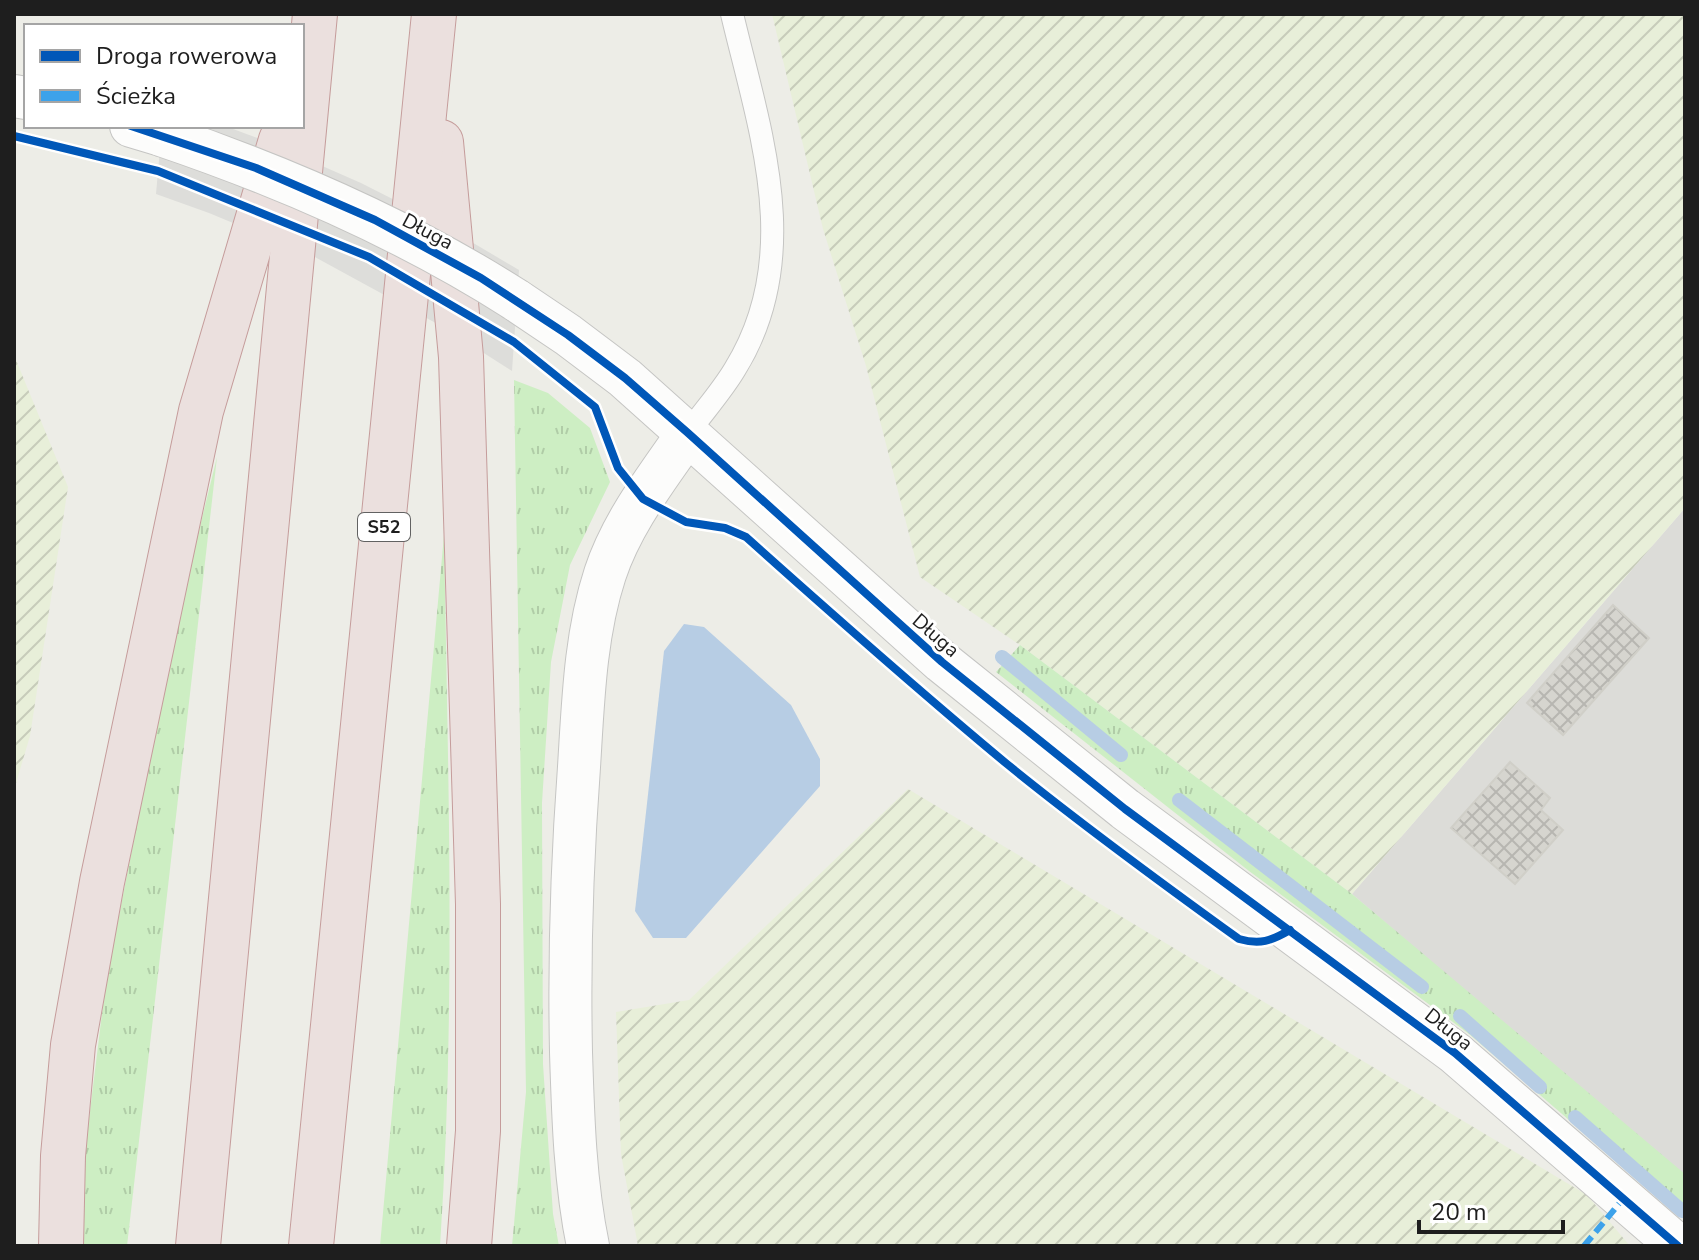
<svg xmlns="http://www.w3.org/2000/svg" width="1699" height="1260" viewBox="0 0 1699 1260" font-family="'Nunito Sans',sans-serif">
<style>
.residential{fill:#dcdcd8}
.farmland{fill:url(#farmland-furrows)}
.grass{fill:url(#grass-tufts)}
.water{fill:#b7cde4}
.pier{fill:#ddddda}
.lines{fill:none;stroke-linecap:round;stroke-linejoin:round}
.stream{stroke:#b7cde4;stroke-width:14}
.building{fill:url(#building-cross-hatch);stroke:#d0cfc8;stroke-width:2}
.service-casing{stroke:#c5c5c3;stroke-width:24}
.minor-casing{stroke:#c5c5c3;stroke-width:44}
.motorway-casing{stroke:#c59c9b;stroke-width:46}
.service{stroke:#fcfcfb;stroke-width:22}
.minor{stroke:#fcfcfb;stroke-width:42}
.motorway{stroke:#ebe0de;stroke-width:44}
.minor-bridge-casing{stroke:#c5c5c3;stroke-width:44;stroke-linecap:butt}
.minor-bridge{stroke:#fcfcfb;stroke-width:42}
.quiet{stroke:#3da2ea;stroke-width:6;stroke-dasharray:12 6;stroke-linecap:butt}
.cycleway-casing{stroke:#fff;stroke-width:13}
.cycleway{stroke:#0057b8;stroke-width:8}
.labels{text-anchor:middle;stroke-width:6;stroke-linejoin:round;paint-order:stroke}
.shield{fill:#fff;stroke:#626262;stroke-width:2}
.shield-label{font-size:18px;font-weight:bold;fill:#1e1e1e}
.street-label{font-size:20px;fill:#1e1e1e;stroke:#fff}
</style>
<defs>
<pattern id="farmland-furrows" width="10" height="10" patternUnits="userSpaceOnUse" patternTransform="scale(2)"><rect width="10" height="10" fill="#e8efd9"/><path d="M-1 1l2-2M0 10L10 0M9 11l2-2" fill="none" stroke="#c7ccba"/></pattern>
<pattern id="grass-tufts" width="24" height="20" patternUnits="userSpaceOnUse" patternTransform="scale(2)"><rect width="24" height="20" fill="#cdeec3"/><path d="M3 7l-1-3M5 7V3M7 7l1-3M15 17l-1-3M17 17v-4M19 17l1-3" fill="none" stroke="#b0cca7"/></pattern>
<pattern id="building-cross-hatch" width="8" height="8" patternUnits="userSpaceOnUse" patternTransform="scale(2)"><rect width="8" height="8" fill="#d6d5cf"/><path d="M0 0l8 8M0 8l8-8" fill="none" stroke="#b7b6b1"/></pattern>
</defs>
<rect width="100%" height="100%" fill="#edede7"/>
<polygon class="residential" points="1685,508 1685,1179 1352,894"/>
<g class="farmland">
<polygon points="772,14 1685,14 1685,508 1352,894 1020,645 920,577 866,366 823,229"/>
<polygon points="14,355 68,487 30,736 14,790"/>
<polygon points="908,789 1587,1195 1630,1246 638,1246 621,1154 616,1012 689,1000"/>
</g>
<g class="grass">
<polygon points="514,380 548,393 590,428 610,482 570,565 551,662 542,803 543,1064 553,1214 559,1246 512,1246 526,1092"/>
<polygon points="217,457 127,1246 82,1246 83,1168 106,981 178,616"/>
<path d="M444,535C448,772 456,1010 440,1246H380Z"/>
<polygon points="1020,645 1352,894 1685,1174 1685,1220 1469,1034 1249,871 996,672"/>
</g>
<polygon class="water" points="684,624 704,627 791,705 820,759 820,786 686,938 653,938 635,911 664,651"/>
<polygon class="pier" points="162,126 225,126 263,140 361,183 436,221 519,270 512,371 443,327 313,256 209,213 156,194"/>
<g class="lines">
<g class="stream">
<polyline points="1002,657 1121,755"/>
<polyline points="1179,800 1422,987"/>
<polyline points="1460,1016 1540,1087"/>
<polyline points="1575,1117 1682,1211"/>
</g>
</g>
<g class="building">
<polygon points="1613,605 1649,638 1563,735 1527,703"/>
<polygon points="1510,762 1550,798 1541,810 1563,830 1515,884 1451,828"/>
</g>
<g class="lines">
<defs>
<path id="service" d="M688,433C703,412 722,391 735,369C805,256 760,132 732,14"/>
<g id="minor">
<polyline points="14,96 26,98"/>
<polyline points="131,126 161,135"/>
<polyline points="516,300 568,335 625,378 942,662 1125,809 1455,1053 1678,1246"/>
<path d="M588,1246C575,1183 573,1117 571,1052C569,957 572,862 579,767C583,703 585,635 605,574C622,522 657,478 688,433"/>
</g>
<g id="motorway">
<polyline points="441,142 461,357 478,904 478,1131 469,1246"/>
<polyline points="61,1246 63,1156 73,1045 102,882 201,411 281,140"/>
<polyline points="198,1246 315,14"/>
<polyline points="311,1246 434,14"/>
</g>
</defs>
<use href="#service" class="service-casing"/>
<use href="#minor" class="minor-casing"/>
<use href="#motorway" class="motorway-casing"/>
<use href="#service" class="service"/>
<use href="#minor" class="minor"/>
<use href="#motorway" class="motorway"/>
<defs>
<path id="minor-bridge" d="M161,135C285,177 405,229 516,300"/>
</defs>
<use href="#minor-bridge" class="minor-bridge-casing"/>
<use href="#minor-bridge" class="minor-bridge"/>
<polyline class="quiet" points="1584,1246 1623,1199"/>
<defs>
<g id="cycleway">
<polyline points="131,126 256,168 375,220 481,278 568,335 625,378 688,433 942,662 1125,809 1455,1053 1678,1246"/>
<path d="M14,136L158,171L369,257L514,342L595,407L618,468L643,499L686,522L725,528L746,537C832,614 918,690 1007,764C1082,825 1160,882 1239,939C1260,945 1271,941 1290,930"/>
</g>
</defs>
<use href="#cycleway" class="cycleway-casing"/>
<use href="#cycleway" class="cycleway"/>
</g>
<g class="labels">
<rect class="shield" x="358" y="513" width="52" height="28" rx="6"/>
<g class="shield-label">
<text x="384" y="533">S52</text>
</g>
<g class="street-label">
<text transform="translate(428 231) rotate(28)" y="7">Długa</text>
<text transform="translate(936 635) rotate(41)" y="7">Długa</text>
<text transform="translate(1449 1029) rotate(38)" y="7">Długa</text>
</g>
</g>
<rect width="1699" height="1260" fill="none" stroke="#1e1e1e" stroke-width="32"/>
<rect x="24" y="24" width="280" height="104" fill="#ffffff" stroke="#a5a5a5" stroke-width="2"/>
<rect x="40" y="50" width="40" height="12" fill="#0057b8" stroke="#a5a5a5" stroke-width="2"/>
<text x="96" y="64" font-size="24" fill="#1e1e1e">Droga rowerowa</text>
<rect x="40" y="90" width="40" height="12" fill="#3da2ea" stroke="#a5a5a5" stroke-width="2"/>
<text x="96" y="104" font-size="24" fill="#1e1e1e">Ścieżka</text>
<path d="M1419 1220v12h144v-12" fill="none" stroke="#1e1e1e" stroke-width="4"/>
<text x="1431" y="1220" font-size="24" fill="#1e1e1e" stroke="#ffffff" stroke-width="6" paint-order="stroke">20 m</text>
</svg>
